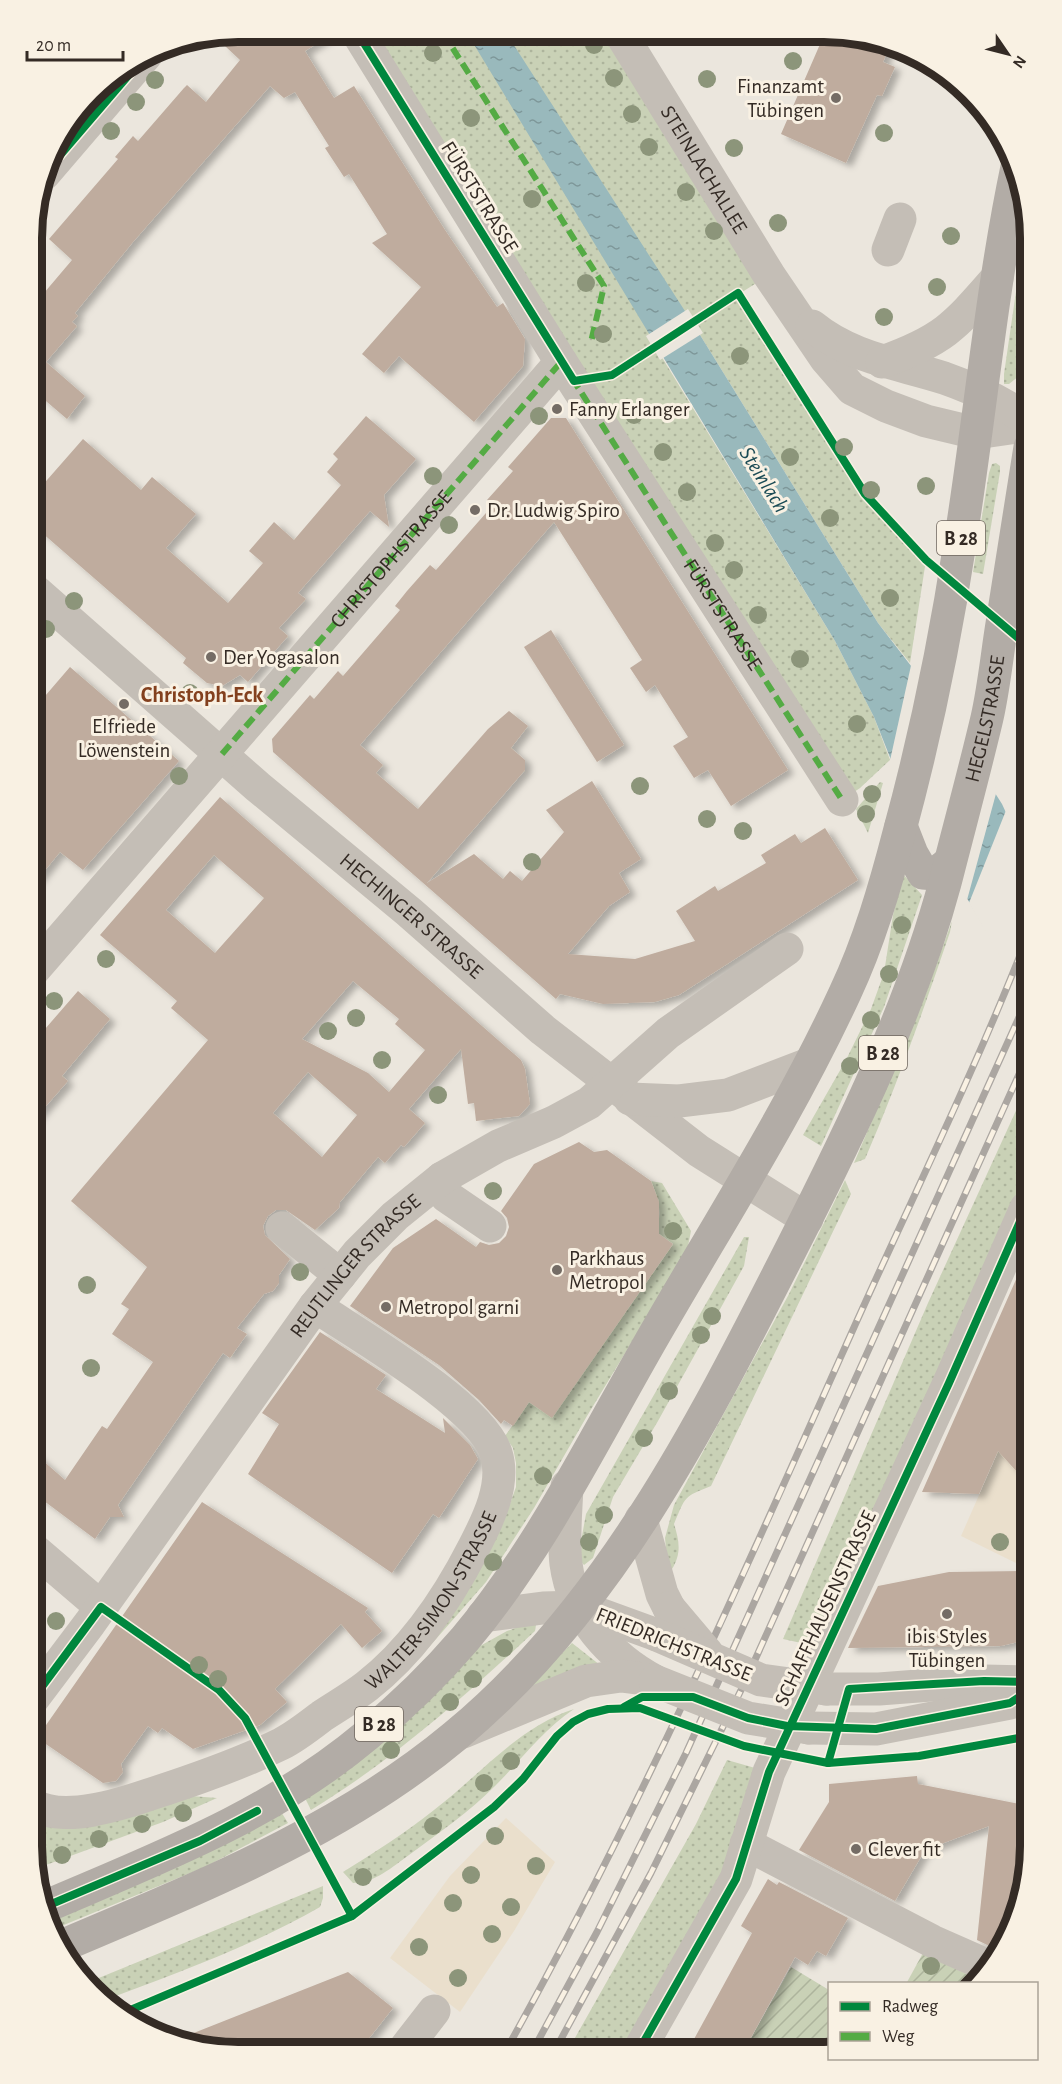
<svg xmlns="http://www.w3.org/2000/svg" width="1062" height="2084" viewBox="0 0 1062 2084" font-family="'Alegreya Sans',sans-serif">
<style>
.grass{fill:url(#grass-dots)}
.garden{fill:url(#garden-furrows)}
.plaza{fill:#eadfcc}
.water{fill:url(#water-ripples)}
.pier{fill:#ebe6dd}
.building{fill:#bfac9e;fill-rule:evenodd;filter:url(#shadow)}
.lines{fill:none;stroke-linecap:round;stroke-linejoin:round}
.minor{stroke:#c4beb6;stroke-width:33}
.major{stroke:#b2aca6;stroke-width:33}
.rail-casing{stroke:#aba6a1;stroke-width:7}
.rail{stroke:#f9f1e3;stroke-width:4.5;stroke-dasharray:14;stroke-linecap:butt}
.minor-bridge{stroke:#c4beb6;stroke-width:33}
.quiet{stroke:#54ab44;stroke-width:6;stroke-dasharray:12 6;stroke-linecap:butt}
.cycleway-casing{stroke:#f9f1e3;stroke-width:11}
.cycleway{stroke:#00873e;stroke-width:8}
.tree{fill:#8c957a}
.poi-dot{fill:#746c65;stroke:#f9f1e3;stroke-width:2}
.labels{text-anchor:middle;stroke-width:6;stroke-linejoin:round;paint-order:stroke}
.shield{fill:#f9f1e3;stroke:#6f665e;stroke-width:1.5}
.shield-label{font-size:20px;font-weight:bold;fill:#342b25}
.poi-label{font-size:21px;fill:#342b25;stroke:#f9f1e3;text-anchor:start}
.street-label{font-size:21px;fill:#342b25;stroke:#f9f1e3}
.water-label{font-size:22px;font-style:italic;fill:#1b4b55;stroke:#f9f1e3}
.neighbourhood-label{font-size:22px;font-weight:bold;fill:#83401e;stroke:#f9f1e3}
.rim{fill:none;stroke:#342b25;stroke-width:8}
</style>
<defs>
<pattern id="grass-dots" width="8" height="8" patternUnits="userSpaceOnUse" patternTransform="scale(1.5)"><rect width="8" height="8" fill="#c9d1b6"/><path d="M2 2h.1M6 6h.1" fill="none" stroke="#adb49c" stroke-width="1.8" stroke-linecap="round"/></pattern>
<pattern id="garden-furrows" width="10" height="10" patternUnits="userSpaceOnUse" patternTransform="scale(1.5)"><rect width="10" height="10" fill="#c9d1b6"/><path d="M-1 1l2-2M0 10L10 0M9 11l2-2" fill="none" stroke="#adb49c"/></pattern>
<pattern id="water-ripples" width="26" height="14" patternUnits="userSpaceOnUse" patternTransform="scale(1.5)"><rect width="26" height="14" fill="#99b9bc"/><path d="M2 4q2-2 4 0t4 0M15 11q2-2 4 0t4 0" fill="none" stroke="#7e9799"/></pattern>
<filter id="shadow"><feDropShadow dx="6" dy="4" stdDeviation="3" flood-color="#0004"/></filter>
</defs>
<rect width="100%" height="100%" fill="#ebe6dd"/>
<g class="grass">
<polygon points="357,32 621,34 769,275 739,294 865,494 926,560 910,663 878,623 692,322 655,346 835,641 874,717 890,760 860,788 842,800"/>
<polygon points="1027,216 1030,238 1030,347 1019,376 1009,384 1004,384 1004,374"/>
<polygon points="996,463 1000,466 1000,472 983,574 973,572 989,473 992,464"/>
<polygon points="880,782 883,783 868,833 856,809"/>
<polygon points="903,874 922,895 884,1007 821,1146 803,1135 846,1060 871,1009 884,973 893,915"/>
<path d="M952,921L950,932C924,1009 897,1085 865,1159L854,1163L926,993Z"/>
<polygon points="1030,1080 1030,1169 815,1646 783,1639 928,1303"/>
<path d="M845,1180L851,1194L711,1486C683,1497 686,1496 674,1524C679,1540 682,1553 672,1569H668L665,1538L674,1505L789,1294Z"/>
<path d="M651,1181L662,1183L691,1231L687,1251L587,1416L534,1508L486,1582L422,1655L503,1523L516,1487V1463L513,1448L505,1436L529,1402L552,1417L673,1244L654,1231C665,1215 657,1197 651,1181Z"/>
<polygon points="744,1237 749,1237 744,1266 658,1421 613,1497 593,1558 584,1565 578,1558 586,1514"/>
<path d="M529,1623L536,1625L535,1631C464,1697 393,1760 311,1810L304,1796L480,1646L507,1631Z"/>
<path d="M572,1643L600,1665C571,1668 549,1679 523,1693Z"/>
<path d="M574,1709C543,1730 521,1760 495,1786C469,1812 439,1833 409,1855C392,1867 375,1883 353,1883L343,1872C374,1853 405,1833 434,1810C480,1775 518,1727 574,1709Z"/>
<polygon points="727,1760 769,1772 638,2052 567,2052 696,1824"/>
<polygon points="191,1796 217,1798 163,1822 35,1869 32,1846 32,1816"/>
<polygon points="280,1810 288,1823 205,1867 54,1929 49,1922"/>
<path d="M323,1886V1898L320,1907C252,1946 175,1974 102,2001L89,1982Z"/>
</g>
<g class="garden">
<polygon points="923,1953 979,1980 976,1984 906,1984"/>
<polygon points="791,1967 829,1990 829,2052 763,2052 766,2048 751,2038"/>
</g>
<g class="plaza">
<polygon points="1030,1385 1030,1457 1018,1483 1030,1493 1030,1570 961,1536 1027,1386"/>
<polygon points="506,1818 555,1862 514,1931 460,2012 390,1958 450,1876"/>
</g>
<polygon class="water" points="467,33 506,33 692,322 878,623 928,688 1002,804 1030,865 1030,1005 903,790 874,717 835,641"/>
<g class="pier">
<polygon points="688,309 703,333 660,360 646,336"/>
<polygon points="912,661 997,790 967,900 900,791 889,765"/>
<polygon points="1007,808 1030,858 1030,1008 969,903"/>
</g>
<g class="building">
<polygon points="238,32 336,32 305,51 334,98 354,86 445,230 497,307 503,303 525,339 523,366 474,422 399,356 384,373 362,354 421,287 372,243 387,234 349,174 344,177 325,148 329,146 295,92 284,98 270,86 133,242 75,313 78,316 72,322 77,326 46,362 85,396 67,419 33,390 33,306 72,260 49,239 118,159 115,157 133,136 138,141 184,88 187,85 206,102 240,60 225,46"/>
<polygon points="824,35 864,35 889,48 883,62 895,67 882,96 877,95 846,163 781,134"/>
<polygon points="366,416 416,459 384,495 389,527 370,511 298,593 306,599 279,628 288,636 248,682 240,675 222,686 207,683 183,663 186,658 33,525 33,496 83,439 141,490 152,477 196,514 166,548 228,603 263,563 249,551 274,522 294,540 341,485 327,472 338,459 333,454"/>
<polygon points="551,418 566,418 788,770 731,806 708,770 694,778 673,746 688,737 655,685 646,692 630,668 642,660 554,522 360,745 383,765 376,773 418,809 488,729 509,711 528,726 511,748 525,760 525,770 427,883 474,854 503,879 510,871 522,881 564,832 546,810 592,781 641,859 619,873 630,892 609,906 568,954 635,959 695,941 676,911 715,886 718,891 766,863 761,855 795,834 801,843 825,828 858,880 679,995 655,1002 603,1004 560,994 556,999 273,752 272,739 310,695 314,699 338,671 343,676 400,610 395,606 407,591 430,565 436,570 493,505 487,500 513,471 508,467"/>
<polygon points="551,630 624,745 597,762 524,647"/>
<polygon points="70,667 179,761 83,870 60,852 33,885 33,710"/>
<path d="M220,797L521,1060L525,1069L530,1104L519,1116L476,1121L474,1103L468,1104L461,1049L409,1109L425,1123L404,1147L401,1145L385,1163L378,1157L340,1202L339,1208L315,1230L286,1210H276L268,1216L263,1226L265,1235L290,1259L279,1275V1283L273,1291L264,1294L237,1328L247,1334L230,1358L223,1353L118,1505L124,1517H110L95,1539L32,1492V1451L65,1480L102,1426L107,1429L153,1362L112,1334L129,1309L121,1304L147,1267L71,1201L208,1040L171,1008L177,1001L100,935ZM214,855L264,898L215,953L166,910ZM353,981L399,1019L395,1024L425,1050L389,1092L368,1073L302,1039ZM308,1072L357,1115L322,1157L273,1113Z"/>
<polygon points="78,991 110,1019 62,1076 68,1081 32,1122 32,1044"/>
<polygon points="579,1142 594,1152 607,1150 651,1181 659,1202 659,1234 673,1244 552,1418 529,1402 513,1426 504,1420 501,1424 479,1400 439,1365 350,1306 393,1248 436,1219 476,1247 480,1242 489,1245 499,1243 506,1236 509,1227 507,1218 501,1211 534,1164"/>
<polygon points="1030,1248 1030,1486 998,1451 979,1494 922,1492"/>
<polygon points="320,1332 386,1375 376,1389 445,1433 443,1418 470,1445 478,1459 439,1518 433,1514 392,1573 248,1474 279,1424 262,1413"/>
<polygon points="202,1502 368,1608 365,1612 382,1631 362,1648 341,1624 275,1689 287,1702 260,1725 193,1749 162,1728 158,1733 148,1726 121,1764 123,1772 116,1781 103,1783 37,1738"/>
<polygon points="1030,1571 1030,1639 1001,1646 848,1648 878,1586 949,1572"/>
<polygon points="917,1776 918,1784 1030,1806 1030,1860 1015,1925 1000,1951 977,1940 989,1826 925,1850 895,1901 799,1850 829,1802 829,1784"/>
<polygon points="768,1879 777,1885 779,1882 848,1918 826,1956 817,1951 808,1965 795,1957 743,2052 687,2052 752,1933 741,1926"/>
<polygon points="348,1972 393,2008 359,2051 210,2051 176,2040"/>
</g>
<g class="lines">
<g class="minor">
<path id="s1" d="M357,32L561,362L842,800"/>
<path id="s2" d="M621,34L769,275L826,359L852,389L886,406L926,421L976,433L1030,425"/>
<polyline points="44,174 146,55"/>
<polyline points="888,250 900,219"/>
<path d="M812,326C851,358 897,363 944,378C975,389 1004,402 1030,422"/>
<path d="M882,362C944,340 955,326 997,278"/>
<path id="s3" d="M33,589L258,787L409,912L543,1030L699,1151L807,1219"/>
<polyline points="32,972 561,362"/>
<polyline points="630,1099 679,1101 728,1095 809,1064"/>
<polyline points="442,1178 446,1196 490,1226"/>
<polyline points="282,1228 340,1275"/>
<path d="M567,1486C566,1512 563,1539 566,1564C573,1616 610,1657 655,1681"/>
<polyline points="641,1519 662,1594 669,1608"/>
<polyline points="32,1548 101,1607"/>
<polyline points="483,1616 543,1608 580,1607 657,1635"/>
<polyline points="826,1689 879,1689 984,1681 1030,1682"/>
<path id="s4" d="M32,1700L90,1623L315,1306L357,1254L395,1216L442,1178L498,1146L554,1122L589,1103L668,1033L787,949"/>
<polyline points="809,1728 876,1729 1010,1703 1030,1690"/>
<polyline points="463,1732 586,1681 621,1676 652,1680"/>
<path id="s5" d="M32,1804C62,1824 122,1804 154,1793C197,1779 240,1764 281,1744C295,1737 309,1726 322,1716C337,1706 353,1697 367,1686C413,1650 448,1598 474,1547C488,1520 506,1484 496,1453C480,1405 358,1335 315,1306"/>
<polyline points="746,1844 932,1941 991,1967"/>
<polyline points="403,2051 434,2011"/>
<polyline points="638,2052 736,1879 769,1772 949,1383 1026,1208"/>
</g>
<g class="major">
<polyline points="901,826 912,854 923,873 935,874 949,863"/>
<path d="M42,1908C156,1859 271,1816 367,1735C402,1706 435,1674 465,1639C544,1545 598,1431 660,1325C723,1216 792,1108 845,993C869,942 885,887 899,833C925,738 945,641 960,543C980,418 991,291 1017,167"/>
<path id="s6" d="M64,1945C200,1887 340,1832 455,1736C609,1609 702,1424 791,1249C850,1133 911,1009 945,883C959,828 974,773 987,718C994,687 997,655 1002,624C1011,565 1021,506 1030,447"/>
</g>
<defs>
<g id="rail">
<polyline points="1022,1001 1030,975"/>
<path d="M505,2052C635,1820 743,1576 851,1334C911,1200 977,1067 1030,930"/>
<polyline points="532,2052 597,1932 686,1753 1030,993"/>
<polyline points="554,2052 651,1873 745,1682 1030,1050"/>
</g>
</defs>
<use href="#rail" class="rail-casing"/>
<use href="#rail" class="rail"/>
<g class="minor-bridge">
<polyline points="669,1608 707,1653"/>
<polyline points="657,1635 761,1680 826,1689"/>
<polyline points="655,1681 748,1718 809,1728"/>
</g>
<g class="quiet">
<polyline points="443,33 604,286 591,342"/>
<polyline points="572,378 842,800"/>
<path id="s7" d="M222,754L561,362"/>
</g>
<defs>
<g id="cycleway">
<polyline points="357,32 574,381 612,375 738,293 865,494 926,560 1030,648"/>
<polyline points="44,174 146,55"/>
<polyline points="32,1700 101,1607 219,1690 245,1718 352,1916"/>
<polyline points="624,1707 642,1697 693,1697 748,1718 787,1726 876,1729 1010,1703 1030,1690"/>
<polyline points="828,1763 849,1689 984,1681 1030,1682"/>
<polyline points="42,1908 200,1841 257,1811"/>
<polyline points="121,2014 352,1916 494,1807 523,1779 557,1736 573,1722 588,1714 608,1709 640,1708 744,1746 828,1763 919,1756 1030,1736"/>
<polyline points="638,2052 736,1879 769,1772 949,1383 1030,1199"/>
</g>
</defs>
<use href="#cycleway" class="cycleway-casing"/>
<use href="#cycleway" class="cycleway"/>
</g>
<g class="tree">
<circle cx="594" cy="45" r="9"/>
<circle cx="433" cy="53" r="9"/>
<circle cx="793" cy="61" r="9"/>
<circle cx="614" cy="78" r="9"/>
<circle cx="707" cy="79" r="9"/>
<circle cx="155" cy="80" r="9"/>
<circle cx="136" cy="102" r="9"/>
<circle cx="632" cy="114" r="9"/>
<circle cx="471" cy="118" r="9"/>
<circle cx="111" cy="131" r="9"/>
<circle cx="884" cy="133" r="9"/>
<circle cx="649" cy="147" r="9"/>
<circle cx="734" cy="148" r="9"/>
<circle cx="686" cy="192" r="9"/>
<circle cx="532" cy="199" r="9"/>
<circle cx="778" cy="223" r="9"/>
<circle cx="714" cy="231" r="9"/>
<circle cx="951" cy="236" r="9"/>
<circle cx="586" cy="283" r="9"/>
<circle cx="937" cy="287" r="9"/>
<circle cx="884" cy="317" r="9"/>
<circle cx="603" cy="334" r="9"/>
<circle cx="740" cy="356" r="9"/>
<circle cx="634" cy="415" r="9"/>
<circle cx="539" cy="416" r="9"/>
<circle cx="844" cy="447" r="9"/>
<circle cx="663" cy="452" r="9"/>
<circle cx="790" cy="457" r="9"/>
<circle cx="433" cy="476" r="9"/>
<circle cx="926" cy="486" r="9"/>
<circle cx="871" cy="490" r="9"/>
<circle cx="687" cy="492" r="9"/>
<circle cx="830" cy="518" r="9"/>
<circle cx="449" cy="525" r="9"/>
<circle cx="715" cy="543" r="9"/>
<circle cx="734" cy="570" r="9"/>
<circle cx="890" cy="598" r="9"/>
<circle cx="74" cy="601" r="9"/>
<circle cx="758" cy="615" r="9"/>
<circle cx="46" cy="629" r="9"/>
<circle cx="800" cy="659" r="9"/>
<circle cx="190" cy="693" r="9"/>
<circle cx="857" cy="724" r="9"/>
<circle cx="179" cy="776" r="9"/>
<circle cx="640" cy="786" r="9"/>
<circle cx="872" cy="794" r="9"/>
<circle cx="866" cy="814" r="9"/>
<circle cx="707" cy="819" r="9"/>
<circle cx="743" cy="831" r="9"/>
<circle cx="532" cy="862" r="9"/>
<circle cx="902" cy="925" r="9"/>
<circle cx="106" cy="959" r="9"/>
<circle cx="889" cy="974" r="9"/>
<circle cx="54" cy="1001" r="9"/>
<circle cx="356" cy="1018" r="9"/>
<circle cx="871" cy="1020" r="9"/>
<circle cx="328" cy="1031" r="9"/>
<circle cx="382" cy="1060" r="9"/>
<circle cx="850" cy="1066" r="9"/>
<circle cx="438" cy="1095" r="9"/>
<circle cx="493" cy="1191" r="9"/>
<circle cx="673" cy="1231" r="9"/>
<circle cx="300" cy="1272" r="9"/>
<circle cx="87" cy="1285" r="9"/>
<circle cx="712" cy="1316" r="9"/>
<circle cx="701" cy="1335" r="9"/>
<circle cx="91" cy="1368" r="9"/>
<circle cx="669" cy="1391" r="9"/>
<circle cx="644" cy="1438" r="9"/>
<circle cx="543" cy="1476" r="9"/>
<circle cx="604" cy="1515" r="9"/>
<circle cx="589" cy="1542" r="9"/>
<circle cx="1000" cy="1542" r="9"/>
<circle cx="493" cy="1562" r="9"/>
<circle cx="56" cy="1621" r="9"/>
<circle cx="504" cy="1648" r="9"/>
<circle cx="199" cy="1665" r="9"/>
<circle cx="218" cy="1679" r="9"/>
<circle cx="473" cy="1679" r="9"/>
<circle cx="450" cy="1702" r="9"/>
<circle cx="391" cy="1750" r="9"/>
<circle cx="511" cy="1761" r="9"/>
<circle cx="484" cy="1783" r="9"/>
<circle cx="183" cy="1813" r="9"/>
<circle cx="142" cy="1824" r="9"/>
<circle cx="433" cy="1826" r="9"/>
<circle cx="495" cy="1836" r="9"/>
<circle cx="99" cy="1839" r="9"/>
<circle cx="62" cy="1855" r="9"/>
<circle cx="536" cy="1866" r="9"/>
<circle cx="471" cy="1875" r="9"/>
<circle cx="363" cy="1877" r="9"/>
<circle cx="453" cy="1903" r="9"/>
<circle cx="511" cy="1907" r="9"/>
<circle cx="492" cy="1934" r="9"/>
<circle cx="419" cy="1947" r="9"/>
<circle cx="931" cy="1966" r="9"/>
<circle cx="458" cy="1978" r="9"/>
</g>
<g class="poi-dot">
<circle cx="836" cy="98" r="6"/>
<circle cx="557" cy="409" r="6"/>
<circle cx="475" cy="510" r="6"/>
<circle cx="211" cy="657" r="6"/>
<circle cx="124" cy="704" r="6"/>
<circle cx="557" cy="1270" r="6"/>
<circle cx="386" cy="1307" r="6"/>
<circle cx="947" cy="1614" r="6"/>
<circle cx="856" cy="1849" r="6"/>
</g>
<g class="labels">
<g class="shield">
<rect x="937" y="521" width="48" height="34" rx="4.5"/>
<rect x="859" y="1036" width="48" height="34" rx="4.5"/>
<rect x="355" y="1707" width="48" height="34" rx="4.5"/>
</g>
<g class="shield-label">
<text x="961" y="545">B 28</text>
<text x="883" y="1060">B 28</text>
<text x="379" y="1731">B 28</text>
</g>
<g class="poi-label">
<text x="824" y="93" text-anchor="end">Finanzamt<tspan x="824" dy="24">Tübingen</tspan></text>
<text x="569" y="416">Fanny Erlanger</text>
<text x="487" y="517">Dr. Ludwig Spiro</text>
<text x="223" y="664">Der Yogasalon</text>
<text x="124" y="733" text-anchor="middle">Elfriede<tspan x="124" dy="24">Löwenstein</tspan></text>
<text x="569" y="1265">Parkhaus<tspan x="569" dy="24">Metropol</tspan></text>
<text x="398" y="1314">Metropol garni</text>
<text x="947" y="1643" text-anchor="middle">ibis Styles<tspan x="947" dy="24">Tübingen</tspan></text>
<text x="868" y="1856">Clever fit</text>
</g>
<g class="street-label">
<text dy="7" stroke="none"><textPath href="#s2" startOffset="159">STEINLACHALLEE</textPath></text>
<text transform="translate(480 197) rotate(58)" y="7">FÜRSTSTRASSE</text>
<text dy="7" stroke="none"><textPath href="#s7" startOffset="258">CHRISTOPHSTRASSE</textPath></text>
<text dy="7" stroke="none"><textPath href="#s1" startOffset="688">FÜRSTSTRASSE</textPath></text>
<text dy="7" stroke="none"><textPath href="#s6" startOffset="1608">HEGELSTRASSE</textPath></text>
<text dy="7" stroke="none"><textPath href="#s3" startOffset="500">HECHINGER STRASSE</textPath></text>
<text dy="7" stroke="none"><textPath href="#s4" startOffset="542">REUTLINGER STRASSE</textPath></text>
<text dy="7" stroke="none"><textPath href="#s5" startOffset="474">WALTER-SIMON-STRASSE</textPath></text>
<text transform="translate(825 1608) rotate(-65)" y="7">SCHAFFHAUSENSTRASSE</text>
<text transform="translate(674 1644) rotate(22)" y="7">FRIEDRICHSTRASSE</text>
</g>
<g class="water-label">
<text transform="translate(765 479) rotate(58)" y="8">Steinlach</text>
</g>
<g class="neighbourhood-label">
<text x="202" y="702">Christoph-Eck</text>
</g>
</g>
<path d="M0 0H1062V2084H0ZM238 42H824A196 196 0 0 1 1020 238V1846A196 196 0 0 1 824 2042H238A196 196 0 0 1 42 1846V238A196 196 0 0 1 238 42Z" fill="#f9f1e3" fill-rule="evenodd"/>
<path class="rim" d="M238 42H824A196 196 0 0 1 1020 238V1846A196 196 0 0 1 824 2042H238A196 196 0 0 1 42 1846V238A196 196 0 0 1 238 42Z"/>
<rect x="828" y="1982" width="210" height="78" fill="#f9f1e3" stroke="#aaa297" stroke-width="1.5"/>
<rect x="840" y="2002" width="30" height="9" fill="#00873e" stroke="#aaa297" stroke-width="1.5"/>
<text x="882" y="2012" font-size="18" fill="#342b25">Radweg</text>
<rect x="840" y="2032" width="30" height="9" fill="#54ab44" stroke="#aaa297" stroke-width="1.5"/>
<text x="882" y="2042" font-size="18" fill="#342b25">Weg</text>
<g transform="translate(1008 54) rotate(125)" stroke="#f9f1e3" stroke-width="4.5" paint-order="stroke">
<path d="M0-4.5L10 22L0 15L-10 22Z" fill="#342b25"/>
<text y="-9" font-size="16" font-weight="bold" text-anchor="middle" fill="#342b25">N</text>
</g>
<path d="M27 51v9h96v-9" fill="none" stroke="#342b25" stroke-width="3"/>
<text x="36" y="51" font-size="18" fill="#342b25" stroke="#f9f1e3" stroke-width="4.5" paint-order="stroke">20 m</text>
</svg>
